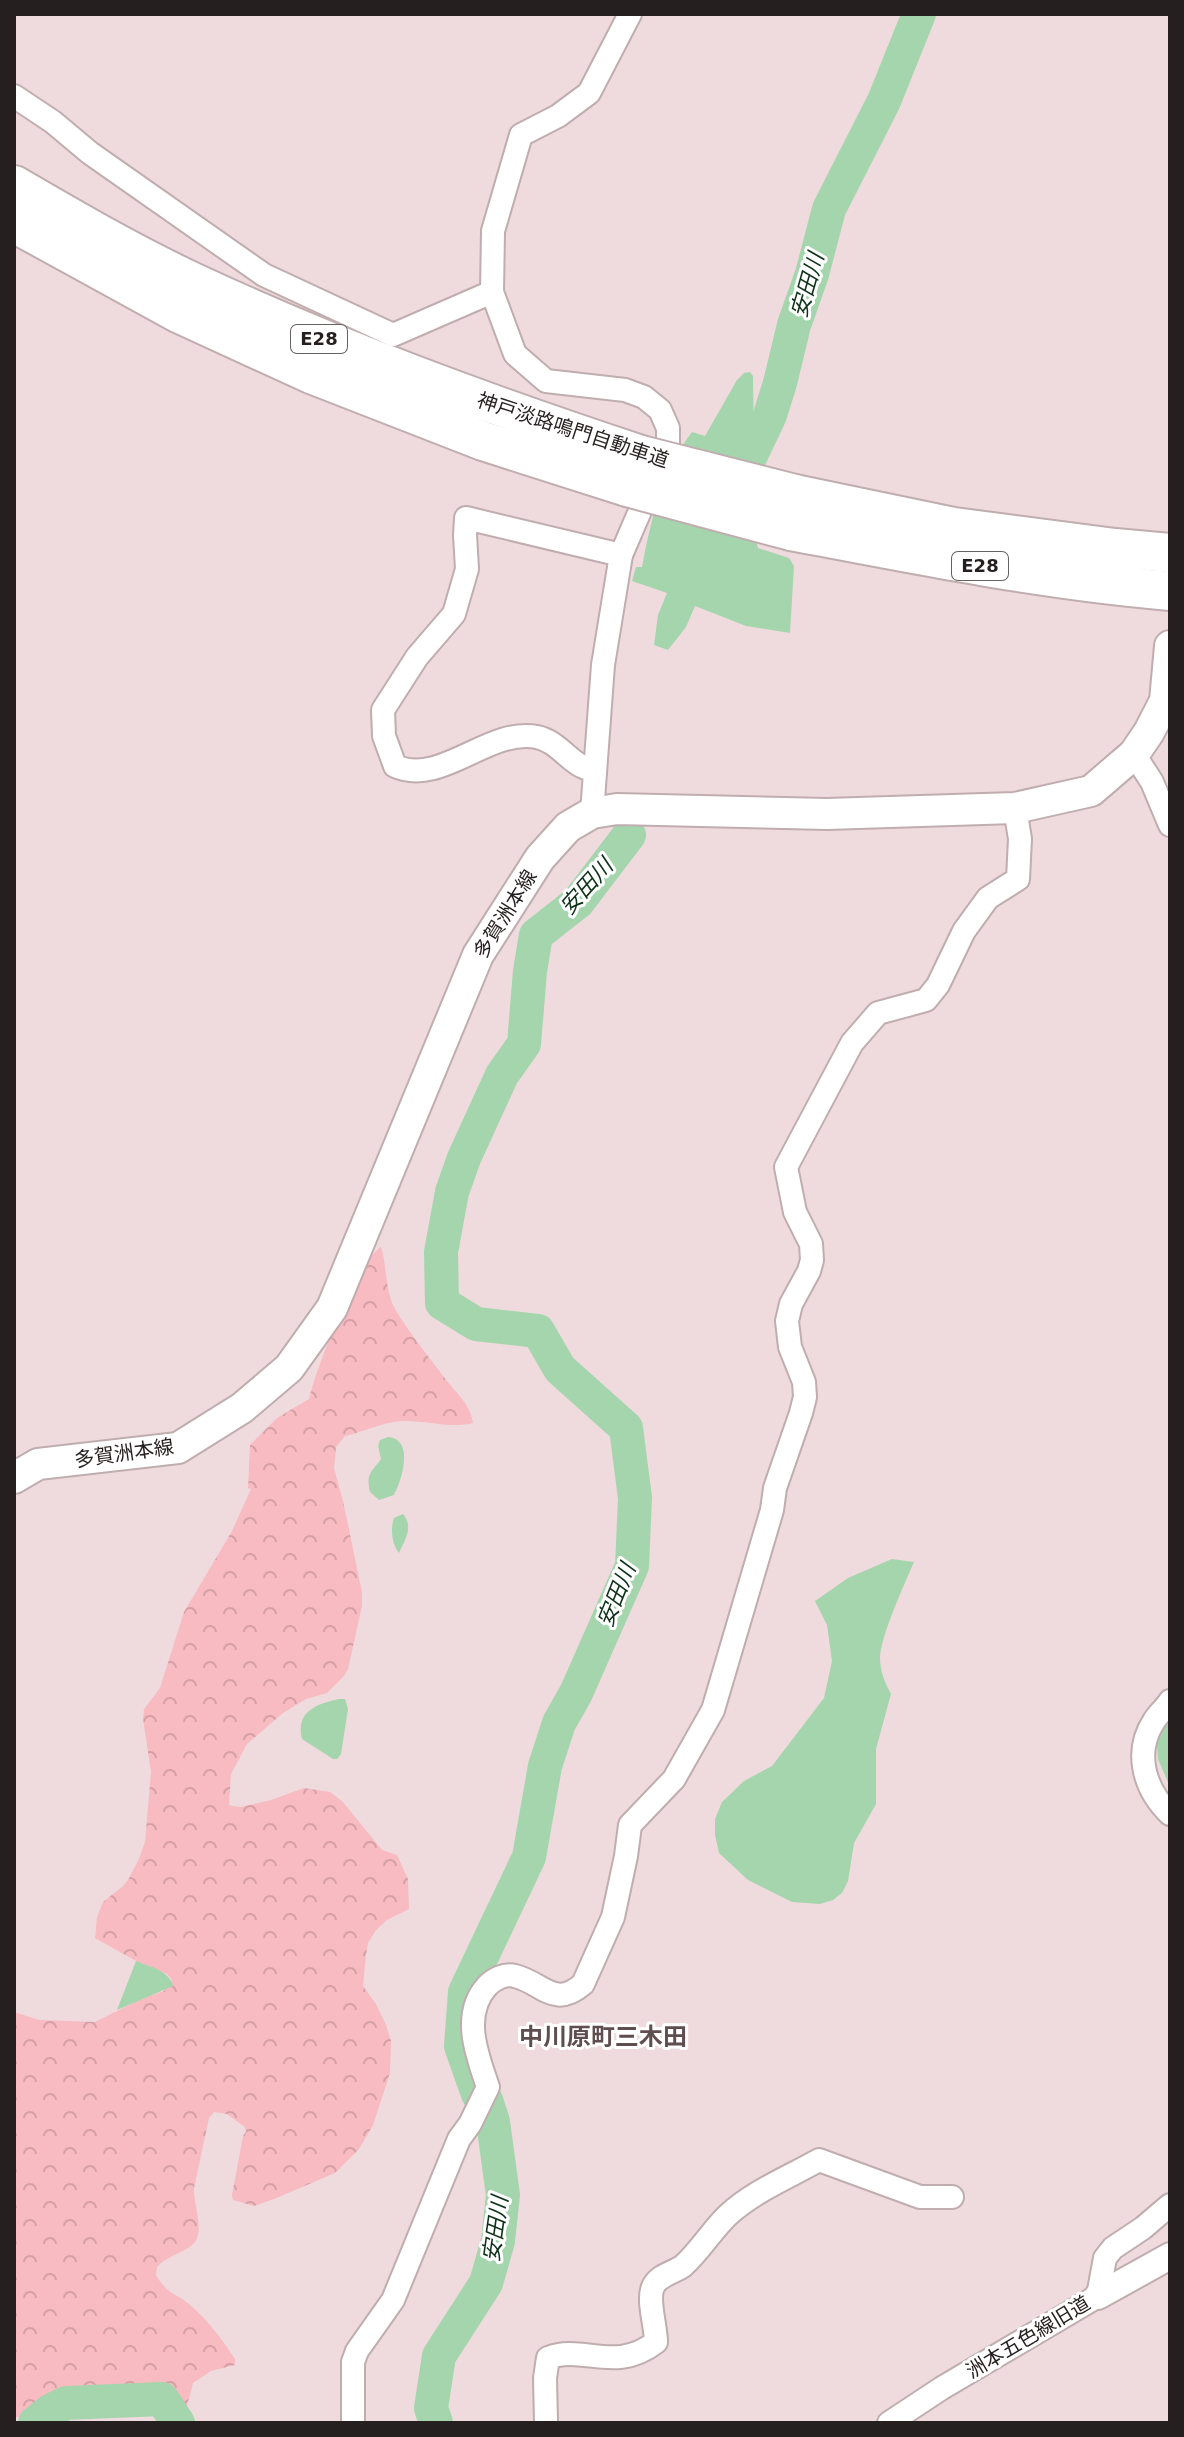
<svg xmlns="http://www.w3.org/2000/svg" width="1184" height="2437" viewBox="0 0 1184 2437" font-family="'DejaVu Sans','Noto Sans JP',sans-serif">
<style>
.forest{fill:url(#forest-crowns)}
.water{fill:#a5d5ad}
.lines{fill:none;stroke-linecap:round;stroke-linejoin:round}
.river{stroke:#a5d5ad;stroke-width:34}
.minor-casing{stroke:#c0adaf;stroke-width:26}
.tertiary-casing{stroke:#c0adaf;stroke-width:30}
.secondary-casing{stroke:#c0adaf;stroke-width:34}
.motorway-casing{stroke:#c0adaf;stroke-width:42}
.minor{stroke:#fff;stroke-width:22}
.tertiary{stroke:#fff;stroke-width:26}
.secondary{stroke:#fff;stroke-width:30}
.motorway{stroke:#fff;stroke-width:38}
.motorway-bridge-casing{stroke:#c0adaf;stroke-width:42;stroke-linecap:butt}
.motorway-bridge{stroke:#fff;stroke-width:38}
.labels{text-anchor:middle;stroke-width:6;stroke-linejoin:round;paint-order:stroke}
.shield{fill:#fff;stroke:#676262;stroke-width:2}
.shield-label{font-size:18px;font-weight:bold;fill:#261f1f}
.street-label{font-size:20px;fill:#261f1f;stroke:#fff}
.water-label{font-size:22px;font-style:italic;fill:#0e3218;stroke:#fff}
.quarter-label{font-size:24px;font-weight:bold;fill:#5f4e50;stroke:#fff}
</style>
<defs>
<pattern id="forest-crowns" width="20" height="18" patternUnits="userSpaceOnUse" patternTransform="scale(2)"><rect width="20" height="18" fill="#f7bbc1"/><path d="M2 6a3 3 0 1 1 6 0M12 15a3 3 0 1 1 6 0" fill="none" stroke="#d4a0a5"/></pattern>
</defs>
<rect width="100%" height="100%" fill="#efdbdd"/>
<path class="forest" d="M381,1247C387,1266 385,1291 395,1309C410,1334 429,1357 447,1381C458,1395 470,1404 473,1423C451,1429 425,1420 402,1421C382,1422 364,1432 345,1436L336,1447L334,1468L343,1501L362,1592V1606L348,1669L344,1676L327,1693L306,1699L283,1713L247,1744L231,1774L229,1805L232,1806L241,1807L271,1800L304,1788L330,1792L343,1802L382,1850L397,1855L408,1879L409,1909L387,1920L376,1930L368,1943L366,1955L363,1986L376,2004L386,2025L391,2041L390,2073L373,2125L359,2149L335,2173L274,2199L254,2206L233,2200L232,2195L243,2136L246,2132L245,2127L227,2114L214,2112L209,2118L194,2188C193,2206 207,2234 191,2246C181,2253 170,2256 161,2263L157,2267L156,2275C168,2295 174,2292 189,2304C207,2319 222,2339 235,2359V2365L211,2371L193,2383L187,2406L183,2410L164,2392L88,2394L63,2399L43,2406L31,2418L14,2417V2012L39,2020L95,2022L141,1999L164,1991L172,1980L167,1974L136,1961L95,1938L97,1917L103,1902L123,1886L128,1880L139,1859L145,1842L151,1772L143,1719L144,1709L160,1688L184,1612L232,1531L251,1489L248,1488L250,1445L277,1418L309,1399C316,1369 357,1261 381,1247Z"/>
<g class="water">
<path d="M750,372L753,376L755,537L758,548L789,558L794,566L790,633L746,626L695,606L686,627L668,650L654,645L658,615L667,593L632,581L636,567H642C651,519 662,471 692,432L705,436L737,380L744,373Z"/>
<path d="M388,1437C414,1439 403,1478 394,1495L379,1500L370,1492C366,1473 371,1473 381,1459L378,1446L380,1440Z"/>
<path d="M403,1514C414,1527 405,1540 399,1553C392,1545 390,1528 394,1518Z"/>
<path d="M892,1559L914,1562C905,1583 880,1637 880,1658C880,1671 885,1683 891,1694L876,1749V1804L854,1843L848,1881L842,1893L833,1900L820,1904L792,1902L748,1880L719,1853L715,1835V1819L722,1802L744,1781L772,1766L824,1698L832,1661L827,1625L815,1601L848,1578Z"/>
<path d="M339,1699H345L348,1709L341,1754L337,1759H333L302,1739C295,1712 316,1704 339,1699Z"/>
<polygon points="1170,1713 1170,1787 1158,1759 1156,1731"/>
<path d="M136,1961C150,1967 169,1970 173,1986L117,2010Z"/>
</g>
<g class="lines">
<g class="river">
<polyline points="735,489 770,415 780,383 794,325 812,274 829,209 884,101 919,14"/>
<polyline points="35,2423 50,2411 66,2403 162,2399 178,2423"/>
<polyline points="436,2423 431,2408 439,2356 486,2283 498,2241 503,2195 493,2122 486,2100 478,2094 461,2046 465,1992 529,1857 545,1766 559,1723 576,1693 632,1566 635,1498 626,1428 560,1369 538,1331 476,1324 442,1303 441,1252 452,1192 464,1158 502,1075 524,1044 530,971 536,935 578,902 629,835"/>
</g>
<defs>
<g id="minor">
<polyline points="14,96 53,122 90,153 264,275 393,335 492,292"/>
<polyline points="1134,754 1152,782 1170,825"/>
<path d="M595,772C589,769 583,767 578,764C564,755 555,741 537,737C489,727 441,787 395,766L384,736L383,710L417,657L454,614L467,569L465,535L466,518L621,555"/>
<polyline points="592,813 603,665 621,555 668,446 668,428 660,410 644,397 625,390 546,381 515,354 492,292 493,231 521,135 558,116 589,93 630,14"/>
<path d="M1170,1701C1165,1709 1158,1714 1154,1721C1133,1753 1145,1790 1170,1814"/>
<path d="M353,2423V2362L357,2351L393,2300L459,2139L470,2124L488,2087C477,2055 461,2015 487,1986C494,1979 505,1973 515,1976C543,1983 554,2009 583,1984L613,1917L626,1856L630,1825L674,1779L713,1710L772,1510L775,1488L801,1413L805,1397L804,1382L790,1347L787,1321L791,1304L809,1271L812,1260L811,1244L795,1212L786,1167L852,1043L878,1013L926,1000L938,985L964,931L988,898L1018,879L1020,839L1015,808"/>
<path d="M546,2423L545,2378L548,2358C583,2344 615,2374 656,2342C656,2326 647,2300 653,2287C658,2275 673,2273 683,2266C700,2251 712,2230 728,2215C754,2191 789,2177 819,2160L920,2197H952"/>
<polyline points="889,2423 942,2388 1098,2296 1105,2258 1113,2248 1143,2228 1170,2205"/>
</g>
<polyline id="tertiary" points="1098,2296 1170,2256"/>
<polyline id="secondary" points="14,1478 38,1464 178,1448 242,1408 289,1368 332,1308 478,955 540,858 568,827 592,813 617,809 827,814 1015,808 1091,791 1134,754 1149,732 1165,701 1170,646"/>
<g id="motorway">
<path d="M14,185C74,220 134,255 197,284C341,351 490,405 641,455"/>
<polyline points="14,223 180,314 311,374 483,441 627,487"/>
<polyline points="795,494 954,527 1115,548 1170,553"/>
<path d="M791,531C917,555 1042,580 1170,591"/>
</g>
</defs>
<use href="#minor" class="minor-casing"/>
<use href="#tertiary" class="tertiary-casing"/>
<use href="#secondary" class="secondary-casing"/>
<use href="#motorway" class="motorway-casing"/>
<use href="#minor" class="minor"/>
<use href="#tertiary" class="tertiary"/>
<use href="#secondary" class="secondary"/>
<use href="#motorway" class="motorway"/>
<defs>
<g id="motorway-bridge">
<polyline points="641,455 795,494"/>
<polyline points="627,487 791,531"/>
</g>
</defs>
<use href="#motorway-bridge" class="motorway-bridge-casing"/>
<use href="#motorway-bridge" class="motorway-bridge"/>
</g>
<g class="labels">
<g class="shield">
<rect x="291" y="325" width="56" height="28" rx="6"/>
<rect x="952" y="552" width="56" height="28" rx="6"/>
</g>
<g class="shield-label">
<text x="319" y="345">E28</text>
<text x="980" y="572">E28</text>
</g>
<g class="street-label">
<text transform="translate(573 430) rotate(18)" y="7">神戸淡路鳴門自動車道</text>
<text transform="translate(505 914) rotate(-58)" y="7">多賀洲本線</text>
<text transform="translate(124 1453) rotate(-8)" y="7">多賀洲本線</text>
<text transform="translate(1028 2337) rotate(-31)" y="7">洲本五色線旧道</text>
</g>
<g class="water-label">
<text transform="translate(807 285) rotate(-74)" y="8">安田川</text>
<text transform="translate(586 886) rotate(-48)" y="8">安田川</text>
<text transform="translate(616 1595) rotate(-68)" y="8">安田川</text>
<text transform="translate(495 2229) rotate(-82)" y="8">安田川</text>
</g>
<g class="quarter-label">
<text x="603" y="2045">中川原町三木田</text>
</g>
</g>
<rect width="1184" height="2437" fill="none" stroke="#261f1f" stroke-width="32"/>
</svg>
